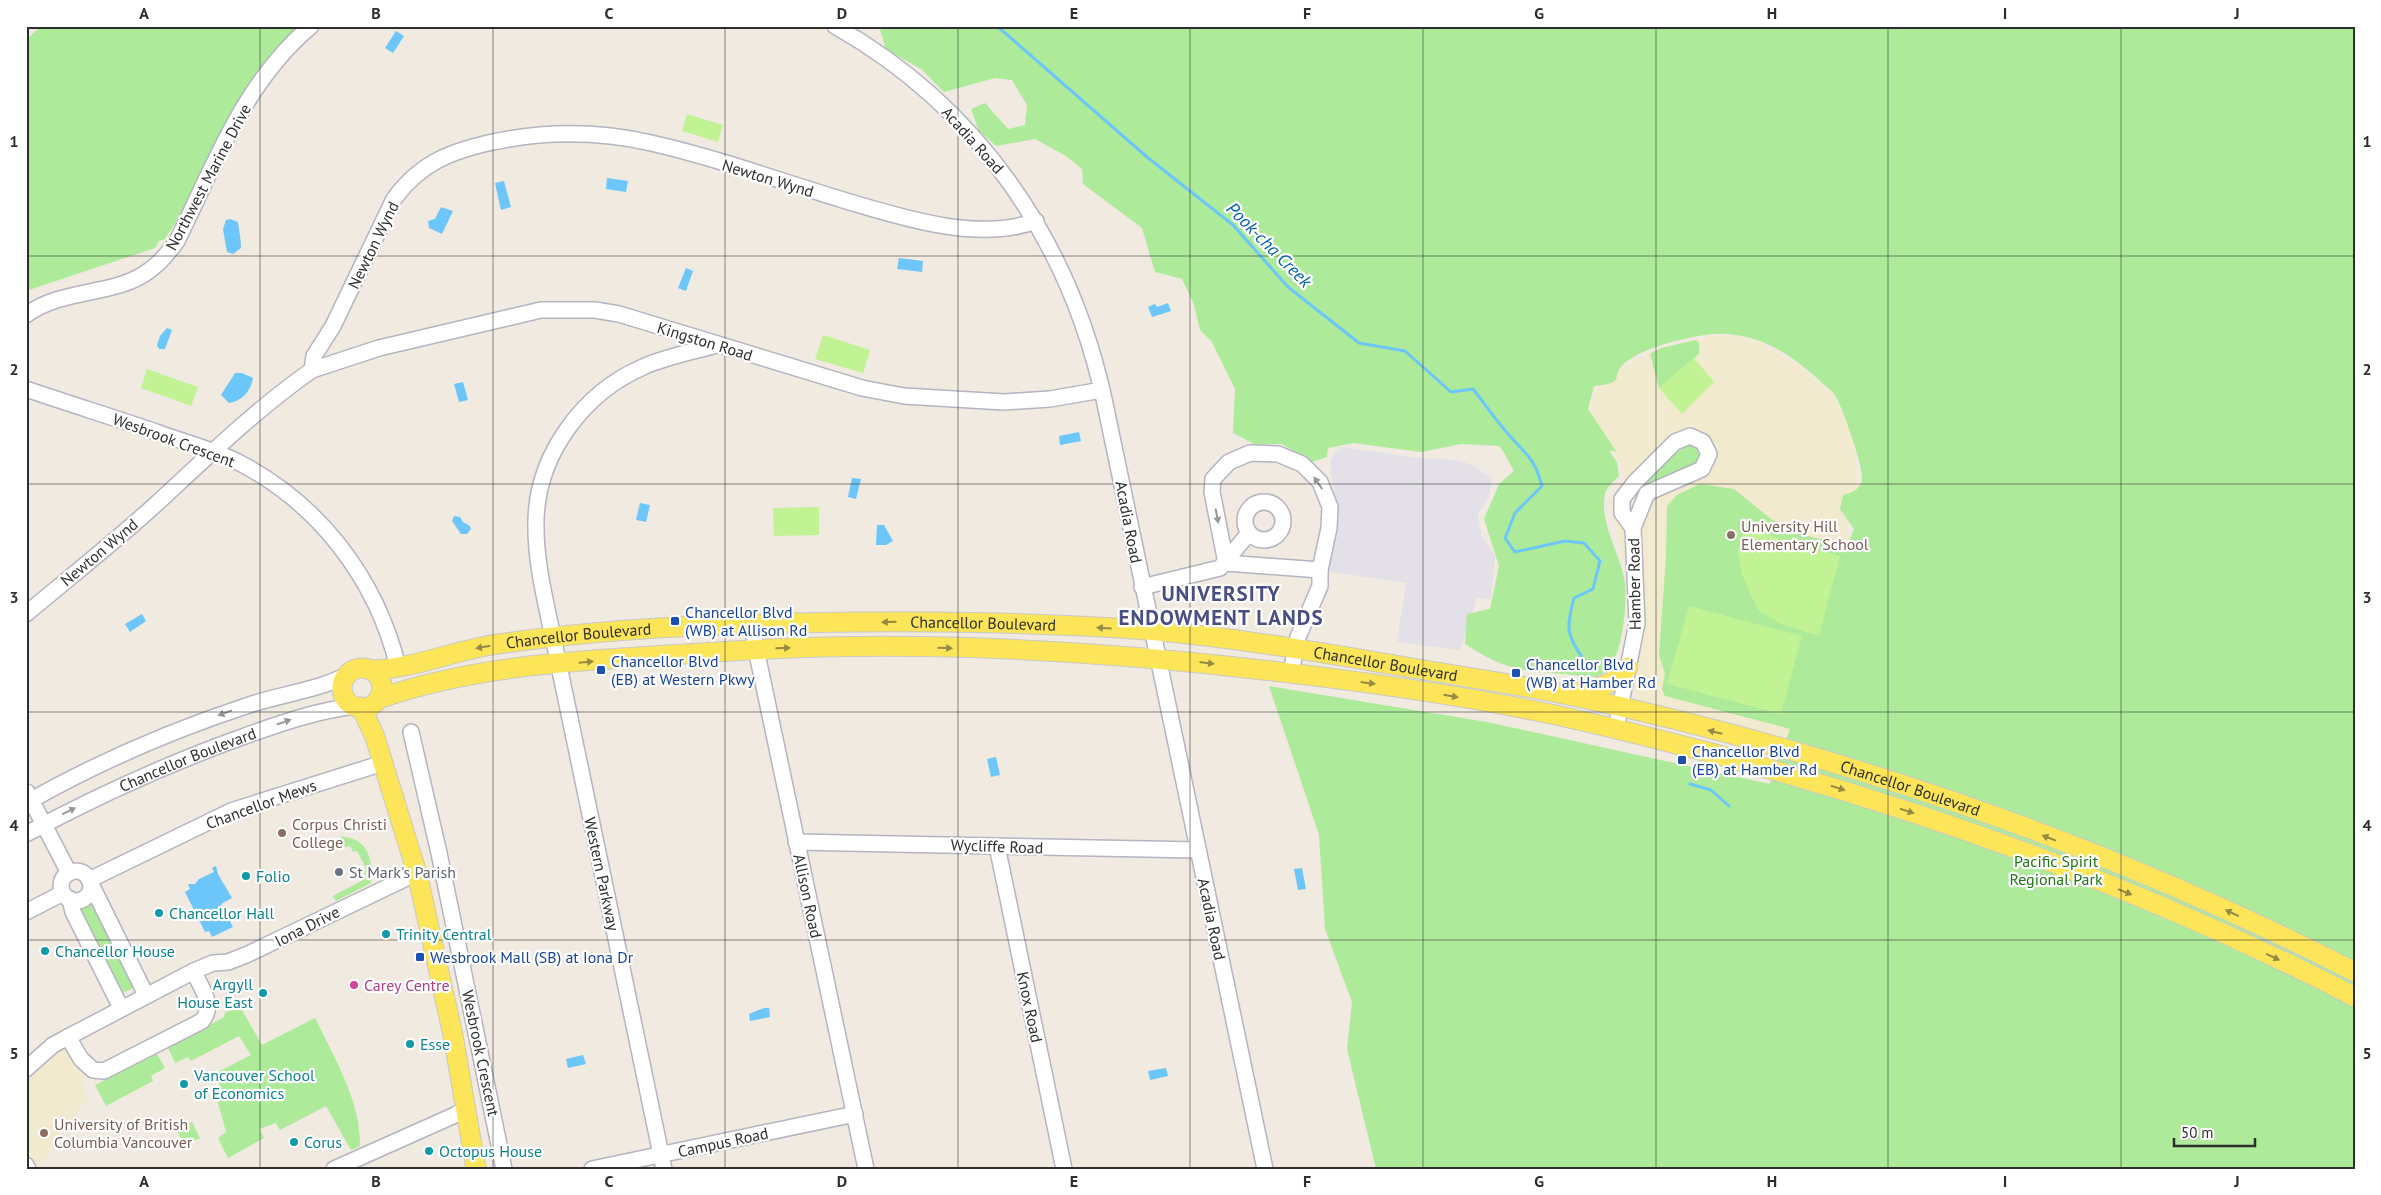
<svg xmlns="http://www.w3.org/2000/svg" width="2381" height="1195" viewBox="0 0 2381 1195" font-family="'PT Sans',sans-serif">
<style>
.industrial{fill:#e3e0e8}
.education{fill:#f2eace}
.green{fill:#adea99}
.pitch{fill:#c1f294}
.water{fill:#6cc6f9}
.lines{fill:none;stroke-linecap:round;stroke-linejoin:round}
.stream{stroke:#6cc6f9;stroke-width:3}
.minor-casing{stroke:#b4b4c2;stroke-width:18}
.major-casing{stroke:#c9c9c9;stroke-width:21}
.minor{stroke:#fff;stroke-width:15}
.major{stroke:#fce558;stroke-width:19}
.oneway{fill:#969696}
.oneway2{fill:#958a43}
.grid{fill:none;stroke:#2e2e2e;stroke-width:1;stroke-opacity:0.55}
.education-dot{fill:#8d6e63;stroke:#fff;stroke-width:2}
.transit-dot{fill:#1a4fb4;stroke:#fff;stroke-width:2}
.worship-dot{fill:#6b7280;stroke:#fff;stroke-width:2}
.culture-dot{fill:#0f9aa8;stroke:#fff;stroke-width:2}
.hotel-dot{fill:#d1479c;stroke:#fff;stroke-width:2}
.labels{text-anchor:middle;stroke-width:4.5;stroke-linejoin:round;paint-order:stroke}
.street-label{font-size:16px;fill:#2e2e2e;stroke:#fff}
.education-label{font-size:16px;fill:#785e54;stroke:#fff;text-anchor:start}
.transit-label{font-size:16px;fill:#164399;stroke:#fff;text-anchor:start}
.park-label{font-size:16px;fill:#207415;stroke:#fff}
.worship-label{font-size:16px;fill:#5b616d;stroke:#fff;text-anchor:start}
.culture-label{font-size:16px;fill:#0d838f;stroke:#fff;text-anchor:start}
.hotel-label{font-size:16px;fill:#b23c85;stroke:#fff;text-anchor:start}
.water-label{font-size:18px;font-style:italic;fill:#0262ad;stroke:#fff}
.district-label{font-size:21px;font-weight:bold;letter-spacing:1px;fill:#494e83;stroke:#fff}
.neatline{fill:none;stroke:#2e2e2e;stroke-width:2}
.grid-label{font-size:16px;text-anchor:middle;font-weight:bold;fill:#2e2e2e}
</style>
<rect width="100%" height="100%" fill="#f0eae0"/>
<polygon class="industrial" points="1343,447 1410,457 1455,460 1473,465 1492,479 1489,497 1478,514 1481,535 1495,556 1491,599 1477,598 1460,650 1397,642 1406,583 1320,570 1335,503 1330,462 1334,454"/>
<g class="education">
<polygon points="1716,335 1738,336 1759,343 1799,366 1833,396 1852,430 1858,484 1845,533 1850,535 1847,546 1842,545 1788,740 1648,706 1636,696 1626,664 1631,630 1631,592 1610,501 1627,474 1594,421 1591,405 1599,384 1633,362 1661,348"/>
<polygon points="62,1047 68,1049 84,1071 82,1086 87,1098 37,1169 26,1169 26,1074"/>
</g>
<g class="green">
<polygon points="41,26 301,26 165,239 159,241 155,248 26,291 26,40"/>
<path d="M886,26H2355V1169H1376L1347,1049L1352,1002L1325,929L1319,835L1269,686L1487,722L1770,784L1790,729L1665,696L1662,689L1665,674L1659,655L1666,558L1667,506L1677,495L1700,484L1734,489L1771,519L1808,536L1847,546L1854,529L1840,509L1843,495C1851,493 1861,489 1862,480C1864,468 1843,409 1836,397C1833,391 1825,386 1820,381C1794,357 1764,336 1727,334C1703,332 1645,346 1626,362C1608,376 1629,383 1594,386L1588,409L1616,451H1609L1617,462L1619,476C1614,481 1606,488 1605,494C1599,524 1621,554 1625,583C1627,605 1623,671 1597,676C1588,678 1575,675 1566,674C1522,671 1503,669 1465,644L1467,614L1490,609L1499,566L1484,519L1499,484L1514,471L1500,446L1461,444L1421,452L1353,443L1328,448L1327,457L1312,462L1282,444H1254L1233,433L1235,389L1212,342L1200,330L1193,302L1182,279L1155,272L1142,228L1083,184L1082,169L1066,156L1035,139L996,146L979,131L971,109L985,103L1008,129L1025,125L1027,105L1012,80L995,78L944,92L921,69L886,49L880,30Z"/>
<polygon points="1696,340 1699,343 1699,354 1659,388 1650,354 1661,348"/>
<path d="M1687,444C1695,444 1699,449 1701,457L1696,464L1647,484L1649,477Z"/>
<path d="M340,837C367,836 374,860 371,883L336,901L333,896L367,878L363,871L366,868L357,851L353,852L350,846L345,847Z"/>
<polygon points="90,898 136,987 122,993 76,905"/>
<path d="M239,1005L262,1045L315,1018C334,1057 361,1102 360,1146L351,1150L326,1106L280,1130L276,1123L260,1129L264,1138L228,1158L218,1138L226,1132L215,1092L221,1088L216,1078L210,1082L208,1077L251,1055L239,1036L191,1061L188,1057L175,1063L168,1048L224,1017L225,1013Z"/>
<polygon points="157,1054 165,1068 151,1076 153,1081 106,1106 95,1085"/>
<polygon points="192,1122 200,1138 185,1146 176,1129"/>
</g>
<g class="pitch">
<polygon points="687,114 723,125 718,142 682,131"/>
<polygon points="823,335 870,350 863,373 815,359"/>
<polygon points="1694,358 1714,382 1682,414 1659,388"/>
<polygon points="147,369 198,387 191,406 141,388"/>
<polygon points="819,507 819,535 774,536 773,508"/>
<polygon points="1744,528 1840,556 1819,636 1783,625 1758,610 1742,575 1738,552"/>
<polygon points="1689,606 1802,636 1781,714 1667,684"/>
</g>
<g class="water">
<polygon points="396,31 404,36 393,53 385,48"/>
<polygon points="607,178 628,181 626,192 606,189"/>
<polygon points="504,181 511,207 501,210 495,183"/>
<polygon points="441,207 453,211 442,234 429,228 428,221 435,219"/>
<path d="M230,219L238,222C239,231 241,239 241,248L233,254L227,252L223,229L226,220Z"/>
<polygon points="899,258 923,261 922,272 897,269"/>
<polygon points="686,268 693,271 686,291 678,288"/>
<polygon points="1168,303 1171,311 1152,317 1148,307 1155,304 1157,307"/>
<polygon points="167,328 172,330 165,349 159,349 157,345 160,336"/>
<path d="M235,373H242L253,378C251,391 242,401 229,403L221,395Z"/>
<polygon points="463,382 468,400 459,402 454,384"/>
<polygon points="1079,432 1081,441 1060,445 1059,436"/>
<polygon points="852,478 861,479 856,499 848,497"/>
<polygon points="640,503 650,505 646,522 636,520"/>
<polygon points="454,516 460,517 463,522 470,526 471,529 467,534 461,534 452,521"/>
<polygon points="877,525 884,525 893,541 886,545 876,545"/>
<polygon points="142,614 146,621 130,632 125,624"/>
<polygon points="996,757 1000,775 991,777 987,759"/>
<polygon points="216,866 218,874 232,898 221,904 233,927 212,937 209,931 205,932 185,892 190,889 188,884 195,884 199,879 214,872 212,868"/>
<polygon points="1302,868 1306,889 1298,890 1294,869"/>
<polygon points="764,1008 769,1008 770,1017 750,1021 749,1014"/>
<polygon points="583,1055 586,1064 568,1068 566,1059"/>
<polygon points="1166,1068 1168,1076 1150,1080 1148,1071"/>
</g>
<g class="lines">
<g class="stream">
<path d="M997,26L1147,157L1233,225L1288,287L1359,343L1405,351L1451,392L1473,389C1485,404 1496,421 1509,435C1528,457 1534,457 1542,486L1515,513L1505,538L1515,552L1565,541L1584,543L1600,561L1593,589L1574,598C1566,627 1566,635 1584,660"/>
<polyline points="1690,784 1711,790 1729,806"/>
</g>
<defs>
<g id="minor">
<path d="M835,26C978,107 1069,240 1104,399L1265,1169"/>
<path d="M26,315C64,287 115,297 150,270C161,262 169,252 177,241C214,166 244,82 311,26"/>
<polyline points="312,370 379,348 541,310 595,310 619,314 862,388 904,396 1004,402 1050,399 1102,390"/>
<path d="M26,389C70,404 115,418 159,433C184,442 210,449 234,460C317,501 376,577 398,667"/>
<circle cx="1264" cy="521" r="19"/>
<polyline points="1226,563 1212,492 1213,479 1229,462 1250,453 1278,454 1302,464 1320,482 1330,507 1329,528 1320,570 1320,586 1298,637 1291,673"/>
<polyline points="1226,563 1320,570"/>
<polyline points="1142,587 1220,568 1249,533"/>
<path d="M26,614C69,578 113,543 154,506C205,459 255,410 312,370L314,356L333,326L394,199C420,163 451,151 493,142C545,131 598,131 651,143C714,157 777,180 840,199C897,216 977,243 1036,221"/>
<polyline points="752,624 756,649 866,1169"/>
<polyline points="1616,728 1637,623 1633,528 1647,493 1702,469 1709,454 1703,442 1690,436 1675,442 1635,482 1622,499 1622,513 1633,528"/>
<polyline points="411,732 439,853 504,1169"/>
<polyline points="27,792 69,873"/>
<path d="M26,803C96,763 173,730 249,705C281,694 316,691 347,675"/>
<path id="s1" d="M26,834C97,796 169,763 245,736C281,723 316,711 354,706"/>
<polyline points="796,842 1198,850"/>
<polyline points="997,846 1064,1169"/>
<circle cx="76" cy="886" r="15"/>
<polyline points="89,880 231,811 383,763"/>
<polyline points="91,884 146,995"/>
<polyline points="70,899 73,912 121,1008"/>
<polyline points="26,912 63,893"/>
<path d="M194,971C200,988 216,1004 202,1021L104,1071L93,1070L81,1059L68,1037L194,971L213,963L228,962L246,955L417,873"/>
<polyline points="26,1069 53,1045 68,1037"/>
<polyline points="26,1165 28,1169"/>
<polyline points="334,1169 455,1115 466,1108"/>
<polyline points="592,1169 855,1114"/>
<path d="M664,1169L553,637C545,599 535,560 536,521C537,455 583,393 643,367C665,357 692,352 716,345"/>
</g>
<g id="major">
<circle cx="362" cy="688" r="20"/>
<path id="s2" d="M371,670C411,669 451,652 491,645C578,632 668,626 757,624C887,620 1017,621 1147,630C1232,637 1317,652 1401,666C1458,676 1516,684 1573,696C1843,754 2109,846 2355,972"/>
<path d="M1573,694C1594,688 1615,686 1628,667"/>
<path d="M378,699C480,663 594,660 701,653C888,639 1077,648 1263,670C1351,680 1439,692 1526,709C1590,721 1652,738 1715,754C1936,813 2152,892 2355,997"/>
<polyline points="361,707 375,737 417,873 453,1035 476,1169"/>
</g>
</defs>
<use href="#minor" class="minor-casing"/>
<use href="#major" class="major-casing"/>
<use href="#minor" class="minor"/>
<use href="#major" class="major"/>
</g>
<defs><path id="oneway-solid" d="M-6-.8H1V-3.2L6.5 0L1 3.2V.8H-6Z" transform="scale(1.25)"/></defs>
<g class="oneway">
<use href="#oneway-solid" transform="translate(1318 483) rotate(-125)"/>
<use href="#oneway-solid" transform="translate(1217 516) rotate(79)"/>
<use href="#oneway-solid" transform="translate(225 713) rotate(160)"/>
<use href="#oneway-solid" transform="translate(284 722) rotate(-19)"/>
<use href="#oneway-solid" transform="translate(69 811) rotate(-26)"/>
</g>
<g class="oneway2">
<use href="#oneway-solid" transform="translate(889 622) rotate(179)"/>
<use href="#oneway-solid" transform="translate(1104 628) rotate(-177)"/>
<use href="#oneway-solid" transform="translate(483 647) rotate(170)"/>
<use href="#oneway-solid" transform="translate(783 648) rotate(-1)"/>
<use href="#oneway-solid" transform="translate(945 648) rotate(2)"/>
<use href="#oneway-solid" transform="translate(586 662) rotate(-5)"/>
<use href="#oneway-solid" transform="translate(1207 663) rotate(7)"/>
<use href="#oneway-solid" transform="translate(1368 683) rotate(7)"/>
<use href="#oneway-solid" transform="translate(1451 696) rotate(10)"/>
<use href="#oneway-solid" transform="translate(1715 732) rotate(-166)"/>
<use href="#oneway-solid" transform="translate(1838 788) rotate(17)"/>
<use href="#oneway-solid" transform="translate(1907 811) rotate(18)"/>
<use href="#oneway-solid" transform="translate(2049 838) rotate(-159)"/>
<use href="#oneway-solid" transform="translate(2125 892) rotate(22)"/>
<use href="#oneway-solid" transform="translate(2232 913) rotate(-155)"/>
<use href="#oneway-solid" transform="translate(2273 957) rotate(25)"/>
</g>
<path class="grid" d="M260,26V1169M493,26V1169M725,26V1169M958,26V1169M1190,26V1169M1423,26V1169M1656,26V1169M1888,26V1169M2121,26V1169M26,256H2355M26,484H2355M26,712H2355M26,940H2355"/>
<g class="education-dot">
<circle cx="1731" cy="535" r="5"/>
<circle cx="282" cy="833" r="5"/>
<circle cx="44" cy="1133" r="5"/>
</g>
<g class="transit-dot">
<rect x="670" y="616" width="10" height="10" rx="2.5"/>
<rect x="596" y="665" width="10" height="10" rx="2.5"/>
<rect x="1511" y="668" width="10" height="10" rx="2.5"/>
<rect x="1677" y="755" width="10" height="10" rx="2.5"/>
<rect x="415" y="952" width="10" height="10" rx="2.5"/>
</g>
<circle class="worship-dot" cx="339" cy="872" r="5"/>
<g class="culture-dot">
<circle cx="246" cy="876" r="5"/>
<circle cx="159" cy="913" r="5"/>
<circle cx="386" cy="934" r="5"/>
<circle cx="45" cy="951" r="5"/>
<circle cx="263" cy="993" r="5"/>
<circle cx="410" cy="1044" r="5"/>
<circle cx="184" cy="1084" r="5"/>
<circle cx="294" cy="1142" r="5"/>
<circle cx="429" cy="1151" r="5"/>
</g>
<circle class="hotel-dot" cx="354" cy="985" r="5"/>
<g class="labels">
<g class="street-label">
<text transform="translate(973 140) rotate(48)" y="6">Acadia Road</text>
<text transform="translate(208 177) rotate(-62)" y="6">Northwest Marine Drive</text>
<text transform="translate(768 178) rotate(17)" y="6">Newton Wynd</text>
<text transform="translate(373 245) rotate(-64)" y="6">Newton Wynd</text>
<text transform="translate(705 341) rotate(17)" y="6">Kingston Road</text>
<text transform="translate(174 440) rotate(20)" y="6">Wesbrook Crescent</text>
<text transform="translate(1129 522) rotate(79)" y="6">Acadia Road</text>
<text transform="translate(99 552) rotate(-40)" y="6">Newton Wynd</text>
<text transform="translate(1634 584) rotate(-91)" y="6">Hamber Road</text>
<text dy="6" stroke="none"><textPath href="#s2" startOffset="616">Chancellor Boulevard</textPath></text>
<text dy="6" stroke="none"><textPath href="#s2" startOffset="211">Chancellor Boulevard</textPath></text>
<text dy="6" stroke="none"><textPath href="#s2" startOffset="1021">Chancellor Boulevard</textPath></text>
<text dy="6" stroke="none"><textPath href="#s1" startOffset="178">Chancellor Boulevard</textPath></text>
<text dy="6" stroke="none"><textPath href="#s2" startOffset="1561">Chancellor Boulevard</textPath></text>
<text transform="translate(261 804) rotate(-20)" y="6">Chancellor Mews</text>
<text transform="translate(997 846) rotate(2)" y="6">Wycliffe Road</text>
<text transform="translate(602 874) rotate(78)" y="6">Western Parkway</text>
<text transform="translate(808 896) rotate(78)" y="6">Allison Road</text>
<text transform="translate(1212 919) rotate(78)" y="6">Acadia Road</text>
<text transform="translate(307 926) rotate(-27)" y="6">Iona Drive</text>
<text transform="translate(1030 1007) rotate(78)" y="6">Knox Road</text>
<text transform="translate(481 1053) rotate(78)" y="6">Wesbrook Crescent</text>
<text transform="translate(723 1142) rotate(-12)" y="6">Campus Road</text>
</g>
<g class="education-label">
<text x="1741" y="532">University Hill<tspan x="1741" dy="18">Elementary School</tspan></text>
<text x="292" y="830">Corpus Christi<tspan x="292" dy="18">College</tspan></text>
<text x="54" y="1130">University of British<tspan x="54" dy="18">Columbia Vancouver</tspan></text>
</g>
<g class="transit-label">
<text x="685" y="618">Chancellor Blvd<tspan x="685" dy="18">(WB) at Allison Rd</tspan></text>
<text x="611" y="667">Chancellor Blvd<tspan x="611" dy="18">(EB) at Western Pkwy</tspan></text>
<text x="1526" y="670">Chancellor Blvd<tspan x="1526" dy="18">(WB) at Hamber Rd</tspan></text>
<text x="1692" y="757">Chancellor Blvd<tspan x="1692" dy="18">(EB) at Hamber Rd</tspan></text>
<text x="430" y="963">Wesbrook Mall (SB) at Iona Dr</text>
</g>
<g class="park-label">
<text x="2056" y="867">Pacific Spirit<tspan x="2056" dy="18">Regional Park</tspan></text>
</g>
<g class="worship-label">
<text x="349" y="878">St Mark's Parish</text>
</g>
<g class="culture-label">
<text x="256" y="882">Folio</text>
<text x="169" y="919">Chancellor Hall</text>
<text x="396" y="940">Trinity Central</text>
<text x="55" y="957">Chancellor House</text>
<text x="253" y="990" text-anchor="end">Argyll<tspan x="253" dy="18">House East</tspan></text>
<text x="420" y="1050">Esse</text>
<text x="194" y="1081">Vancouver School<tspan x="194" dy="18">of Economics</tspan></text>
<text x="304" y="1148">Corus</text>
<text x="439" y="1157">Octopus House</text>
</g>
<g class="hotel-label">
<text x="364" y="991">Carey Centre</text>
</g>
<g class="water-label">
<text transform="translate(1269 245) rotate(45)" y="6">Pook-cha Creek</text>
</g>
<g class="district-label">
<text x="1221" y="601">UNIVERSITY<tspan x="1221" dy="24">ENDOWMENT LANDS</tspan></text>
</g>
</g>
<rect width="2381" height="1195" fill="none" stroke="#ffffff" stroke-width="55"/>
<path d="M2174 1138v8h81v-8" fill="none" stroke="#2e2e2e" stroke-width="2.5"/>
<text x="2181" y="1138" font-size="15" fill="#2e2e2e" stroke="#ffffff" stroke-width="4" paint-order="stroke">50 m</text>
<rect x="28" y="28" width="2326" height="1140" class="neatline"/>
<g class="grid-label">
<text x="144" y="19">A</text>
<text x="376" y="19">B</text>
<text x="609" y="19">C</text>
<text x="842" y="19">D</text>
<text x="1074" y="19">E</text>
<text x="1307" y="19">F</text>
<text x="1539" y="19">G</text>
<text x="1772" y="19">H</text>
<text x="2005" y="19">I</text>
<text x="2237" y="19">J</text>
<text x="14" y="147">1</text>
<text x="2367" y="147">1</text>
<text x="14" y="375">2</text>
<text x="2367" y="375">2</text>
<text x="14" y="603">3</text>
<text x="2367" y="603">3</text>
<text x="14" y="831">4</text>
<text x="2367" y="831">4</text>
<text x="14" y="1059">5</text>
<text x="2367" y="1059">5</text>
<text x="144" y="1187">A</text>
<text x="376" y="1187">B</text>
<text x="609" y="1187">C</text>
<text x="842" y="1187">D</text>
<text x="1074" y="1187">E</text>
<text x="1307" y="1187">F</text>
<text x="1539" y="1187">G</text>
<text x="1772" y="1187">H</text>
<text x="2005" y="1187">I</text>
<text x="2237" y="1187">J</text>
</g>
</svg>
